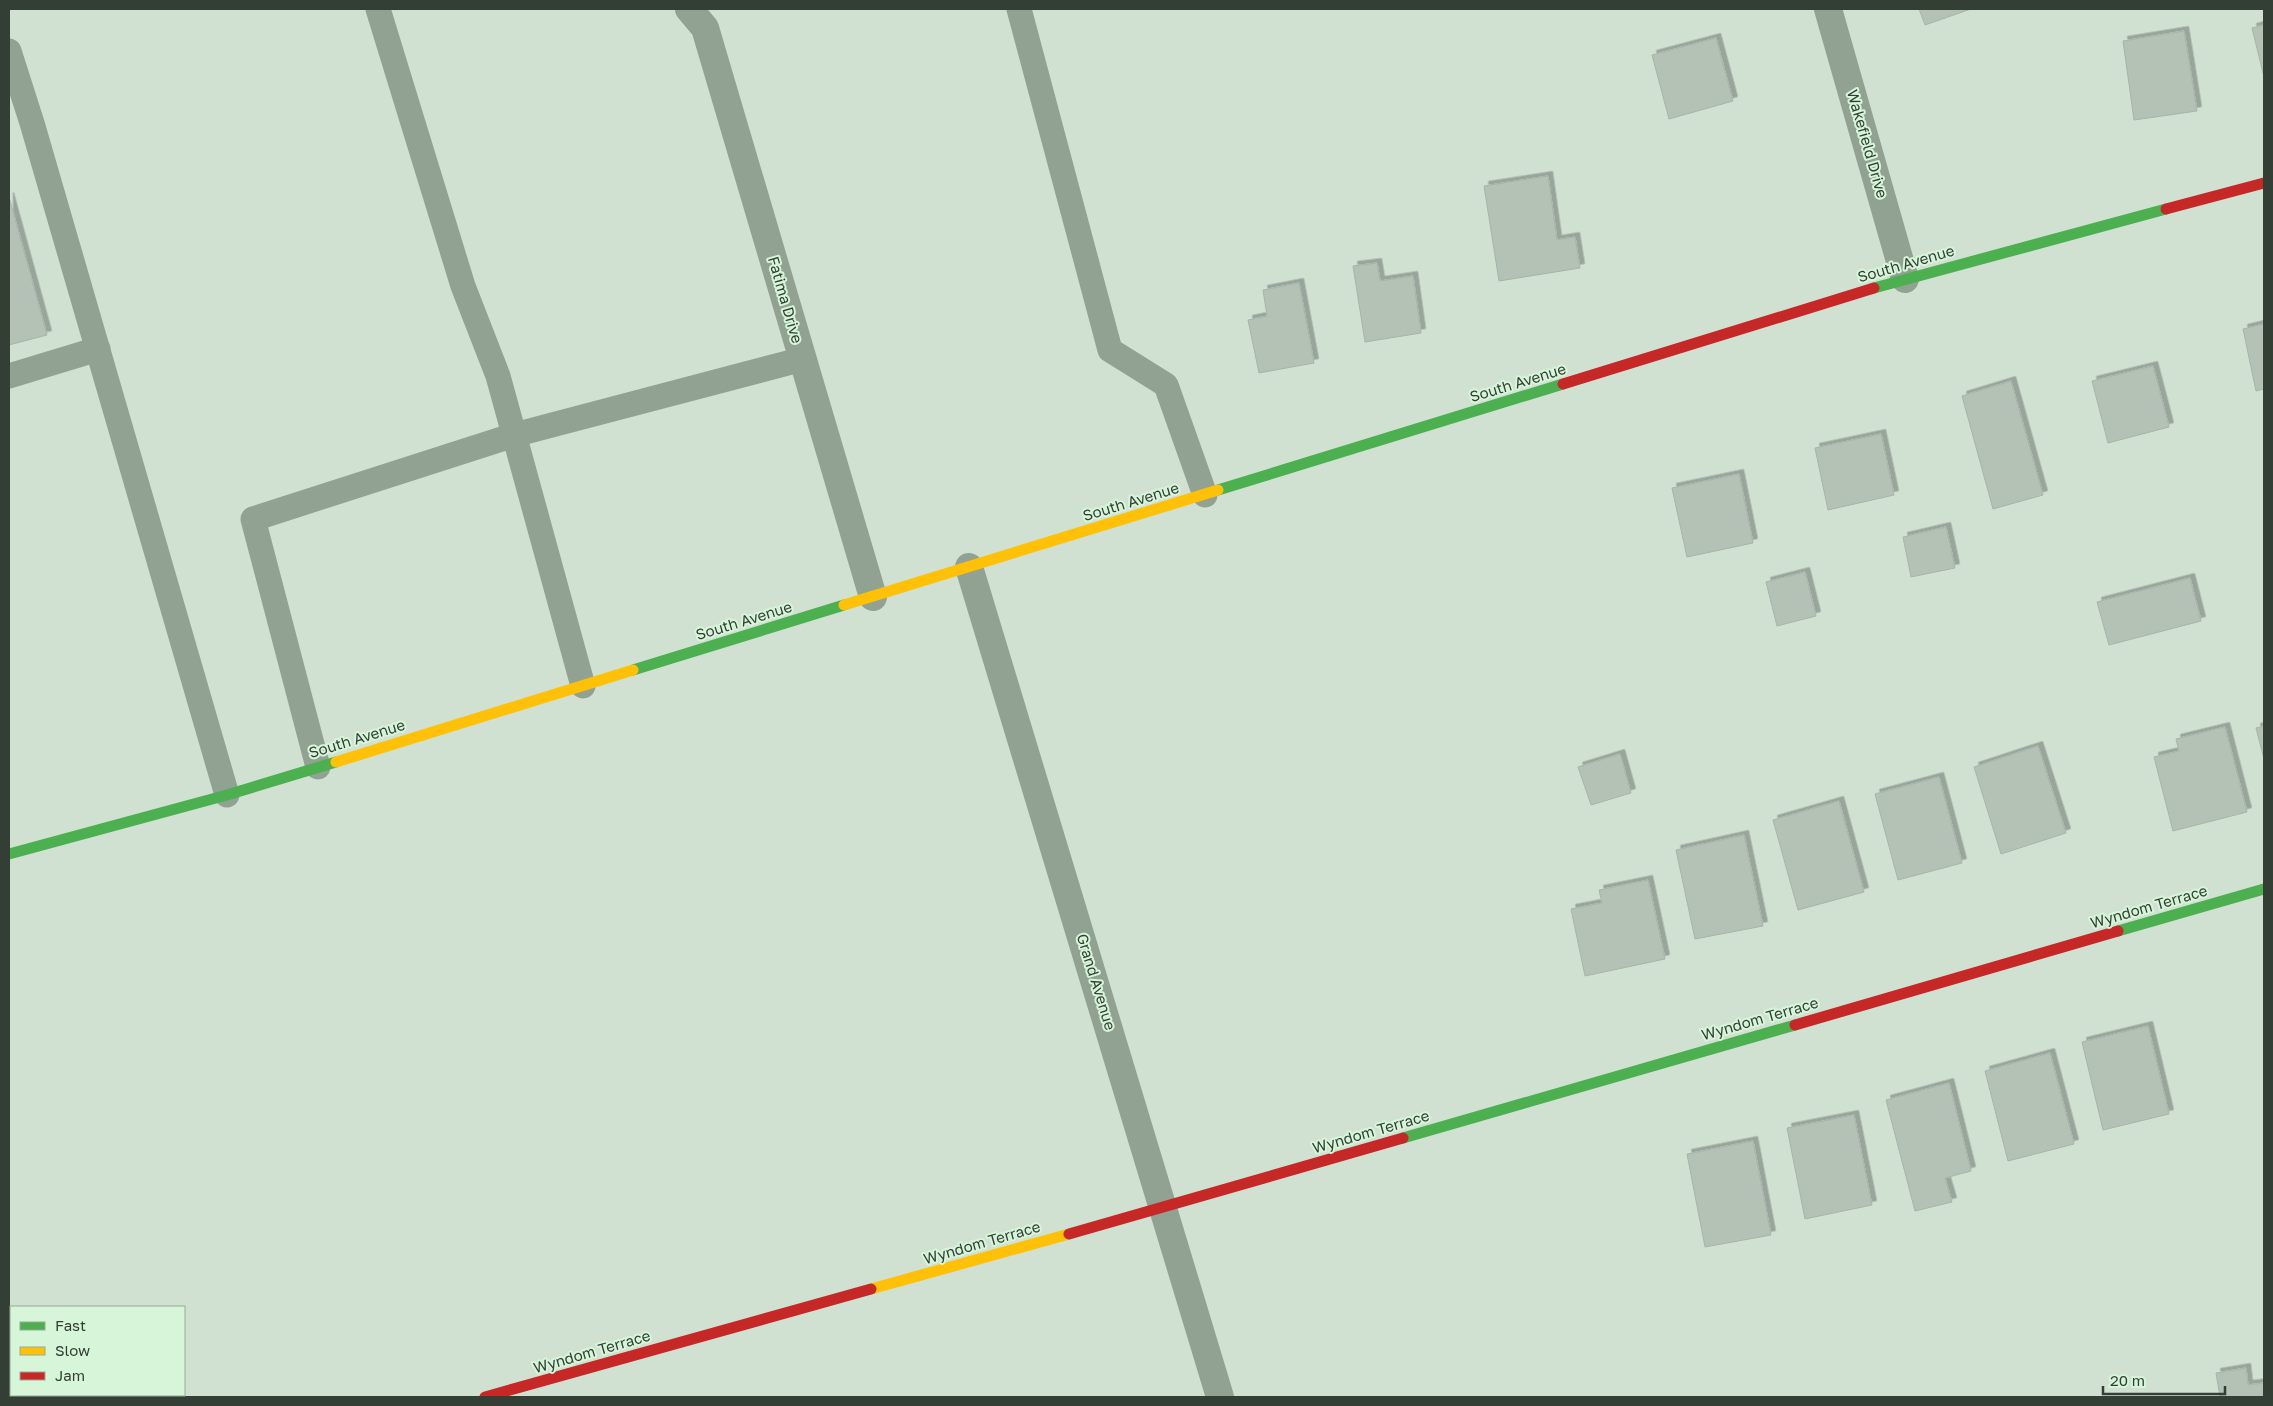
<svg xmlns="http://www.w3.org/2000/svg" width="2273" height="1406" viewBox="0 0 2273 1406" font-family="'Golos Text',sans-serif">
<style>
.building{fill:#b4c2b6;stroke:#a7b4a9;filter:url(#shadow)}
.lines{fill:none;stroke-linecap:round;stroke-linejoin:round}
.lane{stroke:#91a293;stroke-width:25}
.street{stroke:#91a293;stroke-width:28}
.fast{stroke:#4caf50;stroke-width:11}
.slow{stroke:#ffc107;stroke-width:11}
.jam{stroke:#c62828;stroke-width:11}
.labels{text-anchor:middle;stroke-width:4;stroke-linejoin:round;paint-order:stroke}
.street-label{font-size:15px;fill:#333f34;stroke:#d6f5d9}
</style>
<defs>
<filter id="shadow"><feDropShadow dx="4.5" dy="-4.5" stdDeviation="0" flood-color="#0004"/></filter>
</defs>
<rect width="100%" height="100%" fill="#d0e1d2"/>
<g class="building">
<polygon points="1919,9 1971,9 1925,25"/>
<polygon points="2264,25 2264,77 2252,28"/>
<polygon points="2184,31 2197,111 2134,120 2123,41"/>
<polygon points="1716,38 1733,101 1669,119 1652,55"/>
<polygon points="1548,176 1557,240 1575,237 1580,268 1499,281 1484,186"/>
<polygon points="9,197 47,335 9,345"/>
<polygon points="1377,263 1380,281 1413,276 1421,333 1365,342 1353,266"/>
<polygon points="1299,283 1314,363 1259,373 1248,320 1267,316 1263,290"/>
<polygon points="2264,324 2264,389 2256,391 2243,329"/>
<polygon points="2153,366 2169,427 2108,443 2092,381"/>
<polygon points="2011,381 2043,495 1993,509 1962,396"/>
<polygon points="1881,434 1894,495 1828,510 1815,448"/>
<polygon points="1739,474 1753,543 1687,557 1672,488"/>
<polygon points="1946,527 1955,568 1911,577 1903,537"/>
<polygon points="1805,572 1816,616 1777,626 1766,582"/>
<polygon points="2190,578 2201,621 2109,645 2097,602"/>
<polygon points="2264,726 2264,759 2256,728"/>
<polygon points="2225,727 2247,812 2173,831 2154,757 2179,751 2176,739"/>
<polygon points="2038,746 2066,833 2001,854 1974,767"/>
<polygon points="1620,754 1631,793 1591,805 1578,767"/>
<polygon points="1939,777 1962,863 1898,880 1875,794"/>
<polygon points="1839,801 1864,892 1798,910 1773,820"/>
<polygon points="1744,835 1763,926 1695,939 1676,850"/>
<polygon points="1648,880 1665,959 1585,976 1571,909 1602,903 1599,890"/>
<polygon points="2148,1026 2169,1114 2103,1130 2082,1042"/>
<polygon points="2050,1053 2074,1144 2008,1161 1985,1071"/>
<polygon points="1949,1083 1971,1171 1945,1178 1952,1202 1915,1211 1886,1100"/>
<polygon points="1854,1115 1872,1205 1805,1219 1787,1128"/>
<polygon points="1753,1141 1771,1235 1705,1247 1687,1154"/>
<polygon points="2246,1368 2248,1385 2264,1383 2264,1397 2220,1397 2216,1373"/>
</g>
<g class="lines">
<g class="lane">
<polyline points="378,9 463,286 498,376 583,686"/>
<polyline points="1019,9 1110,350 1166,385 1205,495"/>
<polyline points="9,51 32,123 227,795"/>
<polyline points="9,376 98,349"/>
<polyline points="318,767 253,519 514,435 803,359"/>
</g>
<g class="street">
<polyline points="689,9 705,28 873,597"/>
<polyline points="1828,9 1905,279"/>
<polyline points="969,567 1220,1397"/>
</g>
<g class="fast">
<polyline points="1874,288 2166,209"/>
<polyline points="1218,490 1563,384"/>
<polyline points="633,670 844,605"/>
<polyline points="9,854 227,795 336,762"/>
<polyline points="2118,931 2264,889"/>
<polyline points="1403,1138 1795,1025"/>
</g>
<g class="slow">
<polyline points="844,605 1218,490"/>
<polyline points="336,762 633,670"/>
<polyline points="871,1289 1069,1234"/>
</g>
<g class="jam">
<polyline points="2166,209 2264,183"/>
<polyline points="1563,384 1874,288"/>
<polyline points="1795,1025 2118,931"/>
<polyline points="1069,1234 1403,1138"/>
<polyline points="485,1397 871,1289"/>
</g>
</g>
<g class="labels">
<g class="street-label">
<text transform="translate(1867 144) rotate(74)" y="5">Wakefield Drive</text>
<text transform="translate(1906 264) rotate(-16)" y="5">South Avenue</text>
<text transform="translate(785 300) rotate(74)" y="5">Fatima Drive</text>
<text transform="translate(1518 383) rotate(-17)" y="5">South Avenue</text>
<text transform="translate(1131 502) rotate(-17)" y="5">South Avenue</text>
<text transform="translate(744 621) rotate(-17)" y="5">South Avenue</text>
<text transform="translate(357 739) rotate(-17)" y="5">South Avenue</text>
<text transform="translate(2149 907) rotate(-16)" y="5">Wyndom Terrace</text>
<text transform="translate(1096 982) rotate(73)" y="5">Grand Avenue</text>
<text transform="translate(1760 1019) rotate(-16)" y="5">Wyndom Terrace</text>
<text transform="translate(1371 1132) rotate(-16)" y="5">Wyndom Terrace</text>
<text transform="translate(982 1243) rotate(-16)" y="5">Wyndom Terrace</text>
<text transform="translate(592 1352) rotate(-16)" y="5">Wyndom Terrace</text>
</g>
</g>
<rect width="2273" height="1406" fill="none" stroke="#333f34" stroke-width="20"/>
<rect x="10" y="1306" width="175" height="90" fill="#d6f5d9" stroke="#95ac97"/>
<rect x="20" y="1322" width="25" height="8" fill="#4caf50" stroke="#95ac97"/>
<text x="55" y="1331" font-size="15" fill="#333f34">Fast</text>
<rect x="20" y="1347" width="25" height="8" fill="#ffc107" stroke="#95ac97"/>
<text x="55" y="1356" font-size="15" fill="#333f34">Slow</text>
<rect x="20" y="1372" width="25" height="8" fill="#c62828" stroke="#95ac97"/>
<text x="55" y="1381" font-size="15" fill="#333f34">Jam</text>
<path d="M2103 1386v8h122v-8" fill="none" stroke="#333f34" stroke-width="2.5"/>
<text x="2110" y="1386" font-size="15" fill="#333f34" stroke="#d6f5d9" stroke-width="4" paint-order="stroke">20 m</text>
</svg>
